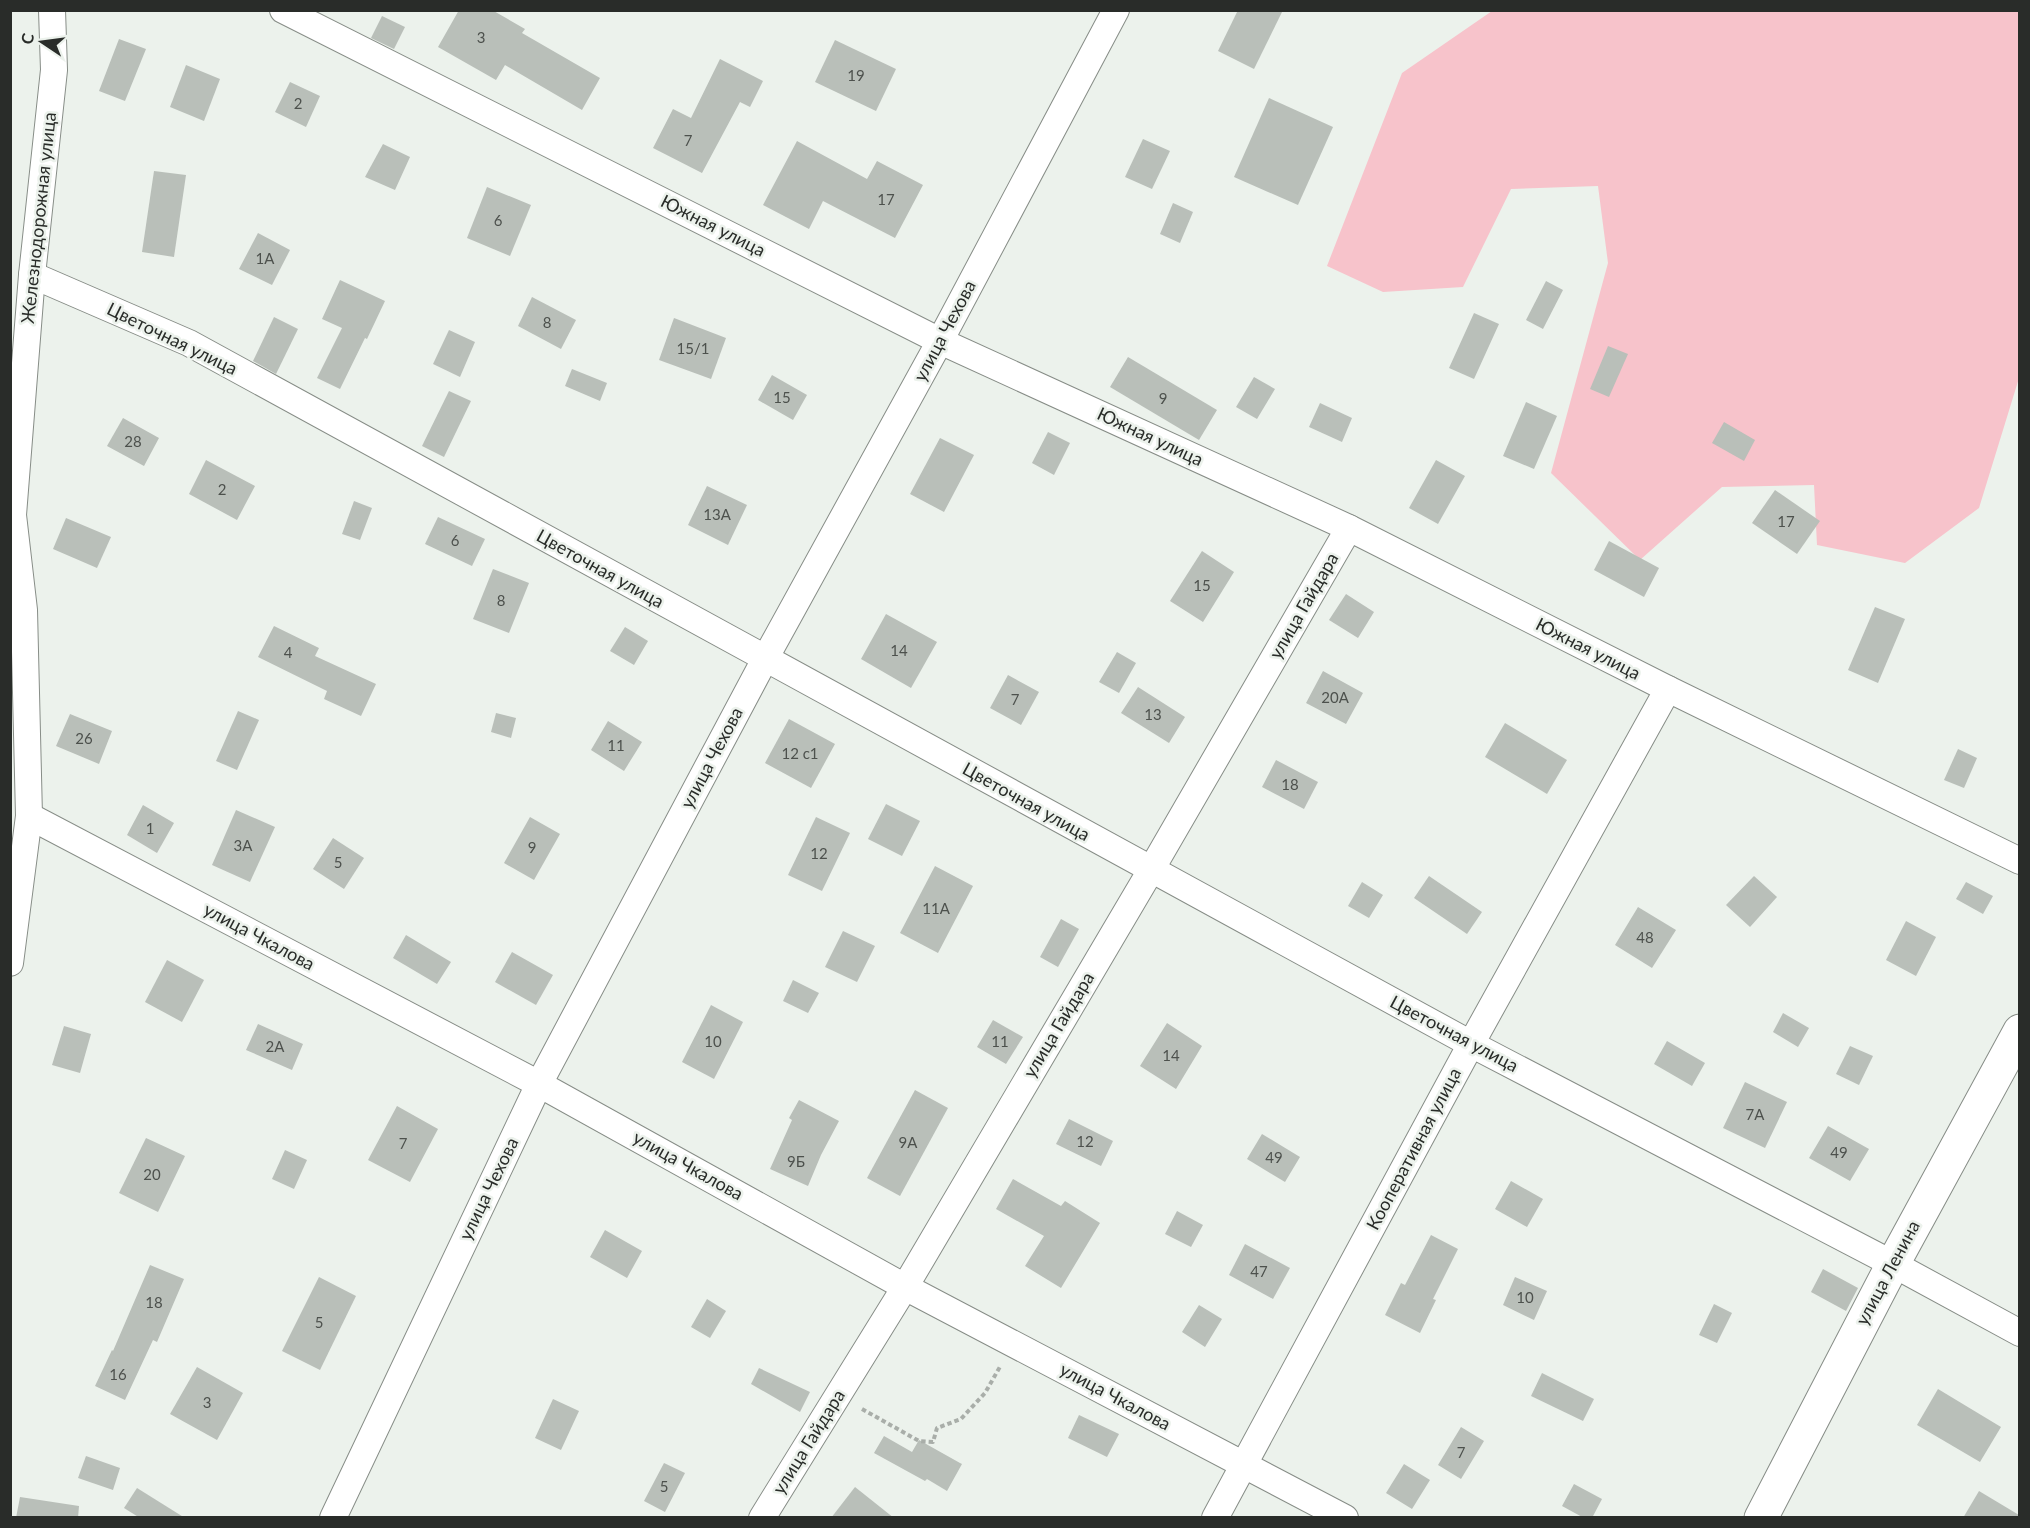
<svg xmlns="http://www.w3.org/2000/svg" width="2030" height="1528" viewBox="0 0 2030 1528" font-family="Lato,sans-serif">
<style>
.green{fill:#f7c3cb}
.building{fill:#b9bfb9}
.lines{fill:none;stroke-linecap:round;stroke-linejoin:round}
.street-casing{stroke:#878d87;stroke-width:28}
.secondary-casing{stroke:#878d87;stroke-width:35}
.path{stroke:#a9aea9;stroke-width:4;stroke-dasharray:4.5 3;stroke-linecap:butt}
.street{stroke:#fff;stroke-width:26}
.secondary{stroke:#fff;stroke-width:33}
.labels{text-anchor:middle;stroke-width:5;stroke-linejoin:round;paint-order:stroke}
.number-label{font-size:15px;fill:#4d514d}
.street-label{font-size:18px;fill:#292c29;stroke:#ecf2ec}
</style>
<rect width="100%" height="100%" fill="#ecf2ec"/>
<polygon class="green" points="1492,11 2019,11 2019,378 1979,508 1905,563 1817,545 1814,485 1722,487 1640,560 1551,473 1608,263 1598,186 1511,189 1463,287 1383,292 1327,266 1402,73"/>
<g class="building">
<polygon points="459,10 492,10 525,29 522,33 600,78 582,110 505,65 496,80 438,47"/>
<polygon points="1238,10 1283,10 1254,69 1218,51"/>
<polygon points="382,16 405,27 394,49 371,38"/>
<polygon points="119,39 146,49 125,101 99,91"/>
<polygon points="835,40 896,69 876,111 815,82"/>
<polygon points="720,59 763,81 750,107 740,102 702,173 653,148 673,109 691,118"/>
<polygon points="186,65 220,79 204,121 170,107"/>
<polygon points="290,82 320,96 306,127 275,112"/>
<polygon points="1269,98 1333,127 1298,205 1234,177"/>
<polygon points="1143,139 1170,151 1152,189 1125,177"/>
<polygon points="797,141 867,179 877,161 923,185 895,238 823,201 809,229 763,205"/>
<polygon points="383,144 410,157 395,190 365,177"/>
<polygon points="154,171 186,175 174,257 142,252"/>
<polygon points="487,187 531,205 510,256 467,238"/>
<polygon points="1173,203 1193,212 1180,243 1160,234"/>
<polygon points="258,233 290,250 272,285 239,269"/>
<polygon points="340,280 385,301 367,339 365,338 340,389 317,378 342,328 322,319"/>
<polygon points="1546,281 1563,290 1543,329 1526,320"/>
<polygon points="532,297 576,320 561,349 518,326"/>
<polygon points="1474,313 1499,324 1474,379 1449,368"/>
<polygon points="274,317 298,329 276,374 253,361"/>
<polygon points="674,318 726,338 711,379 659,360"/>
<polygon points="449,330 475,342 460,377 433,364"/>
<polygon points="1608,346 1628,354 1609,397 1590,389"/>
<polygon points="1128,357 1217,410 1199,440 1110,387"/>
<polygon points="572,369 607,383 600,401 565,386"/>
<polygon points="772,375 807,395 793,420 758,400"/>
<polygon points="1254,377 1275,389 1257,419 1236,407"/>
<polygon points="449,391 471,401 444,457 422,446"/>
<polygon points="1526,402 1557,416 1534,469 1503,456"/>
<polygon points="1320,403 1352,418 1342,442 1309,427"/>
<polygon points="123,418 159,438 144,466 107,446"/>
<polygon points="1724,422 1755,440 1744,461 1712,443"/>
<polygon points="1048,432 1070,443 1054,475 1032,463"/>
<polygon points="940,438 974,455 944,512 910,494"/>
<polygon points="206,460 255,486 237,520 189,494"/>
<polygon points="1436,460 1465,476 1438,524 1409,508"/>
<polygon points="707,486 747,505 728,545 688,525"/>
<polygon points="1775,490 1820,521 1797,554 1752,523"/>
<polygon points="354,501 372,508 360,540 342,534"/>
<polygon points="438,517 485,539 472,566 425,544"/>
<polygon points="66,518 111,537 97,568 53,549"/>
<polygon points="1609,541 1659,568 1644,597 1594,570"/>
<polygon points="1202,551 1234,572 1203,622 1170,601"/>
<polygon points="493,569 529,583 509,633 473,619"/>
<polygon points="1346,594 1374,612 1358,638 1329,620"/>
<polygon points="1875,607 1905,619 1878,683 1848,670"/>
<polygon points="886,614 937,642 911,688 861,659"/>
<polygon points="274,626 319,648 315,656 376,684 361,716 324,699 327,691 258,657"/>
<polygon points="625,627 648,641 634,665 610,651"/>
<polygon points="1117,652 1136,663 1119,693 1099,682"/>
<polygon points="1323,671 1363,693 1346,724 1306,703"/>
<polygon points="1008,675 1039,692 1021,725 990,708"/>
<polygon points="1138,687 1185,717 1169,743 1121,713"/>
<polygon points="238,711 259,720 237,770 216,761"/>
<polygon points="496,713 516,718 511,738 491,732"/>
<polygon points="70,714 112,731 99,764 56,746"/>
<polygon points="789,719 835,744 811,788 765,763"/>
<polygon points="608,721 642,742 624,771 591,750"/>
<polygon points="1505,723 1567,760 1547,794 1485,757"/>
<polygon points="1958,749 1977,758 1964,788 1944,780"/>
<polygon points="1276,760 1318,782 1304,809 1262,787"/>
<polygon points="886,804 920,821 902,856 868,839"/>
<polygon points="143,805 174,823 157,853 127,835"/>
<polygon points="236,810 275,827 250,882 212,865"/>
<polygon points="530,817 560,834 534,880 504,863"/>
<polygon points="816,817 850,833 822,891 788,875"/>
<polygon points="333,838 364,858 344,889 313,869"/>
<polygon points="935,866 973,886 938,953 900,933"/>
<polygon points="1429,876 1482,912 1467,934 1414,898"/>
<polygon points="1754,876 1777,897 1750,927 1726,905"/>
<polygon points="1362,882 1383,895 1369,918 1348,906"/>
<polygon points="1966,882 1993,896 1983,914 1956,899"/>
<polygon points="1638,907 1676,930 1652,968 1615,945"/>
<polygon points="1061,919 1079,929 1058,967 1040,957"/>
<polygon points="1906,921 1936,937 1916,976 1886,960"/>
<polygon points="843,931 875,946 857,982 825,967"/>
<polygon points="406,935 451,962 437,984 393,958"/>
<polygon points="512,952 553,975 536,1005 495,982"/>
<polygon points="167,960 204,980 182,1022 145,1002"/>
<polygon points="793,980 819,993 808,1013 783,1001"/>
<polygon points="711,1005 743,1022 714,1079 682,1062"/>
<polygon points="1783,1013 1809,1028 1798,1047 1773,1032"/>
<polygon points="993,1020 1023,1037 1006,1064 977,1047"/>
<polygon points="1167,1023 1202,1046 1176,1089 1140,1066"/>
<polygon points="258,1024 303,1044 292,1070 246,1050"/>
<polygon points="64,1026 91,1034 80,1073 52,1065"/>
<polygon points="1667,1041 1705,1063 1692,1086 1654,1064"/>
<polygon points="1850,1046 1873,1056 1859,1085 1836,1074"/>
<polygon points="1745,1082 1787,1102 1765,1148 1723,1128"/>
<polygon points="915,1090 948,1108 900,1196 867,1178"/>
<polygon points="799,1100 839,1121 821,1155 808,1186 770,1169 792,1120 789,1118"/>
<polygon points="397,1106 438,1129 410,1182 368,1160"/>
<polygon points="1069,1119 1113,1141 1101,1166 1056,1144"/>
<polygon points="1828,1126 1869,1149 1850,1181 1809,1158"/>
<polygon points="1262,1134 1300,1157 1285,1182 1247,1159"/>
<polygon points="146,1138 185,1156 158,1212 119,1193"/>
<polygon points="285,1150 307,1160 294,1189 272,1179"/>
<polygon points="1013,1179 1061,1206 1065,1201 1100,1223 1061,1288 1025,1266 1044,1236 996,1209"/>
<polygon points="1511,1181 1543,1199 1527,1227 1495,1209"/>
<polygon points="1177,1211 1203,1225 1191,1247 1165,1234"/>
<polygon points="605,1230 642,1251 627,1278 590,1257"/>
<polygon points="1431,1235 1458,1249 1433,1299 1436,1300 1420,1333 1385,1315 1401,1283 1405,1285"/>
<polygon points="1245,1244 1290,1268 1273,1299 1229,1275"/>
<polygon points="150,1265 184,1279 157,1342 153,1340 125,1400 95,1386 112,1350 113,1351"/>
<polygon points="1823,1269 1858,1288 1846,1311 1811,1292"/>
<polygon points="319,1277 356,1296 320,1370 282,1351"/>
<polygon points="1515,1277 1547,1291 1534,1320 1503,1305"/>
<polygon points="707,1299 726,1311 710,1338 691,1327"/>
<polygon points="1714,1304 1732,1313 1717,1343 1699,1335"/>
<polygon points="1199,1305 1222,1319 1205,1347 1182,1332"/>
<polygon points="197,1367 243,1393 217,1440 170,1414"/>
<polygon points="759,1368 810,1392 800,1412 751,1384"/>
<polygon points="1542,1373 1594,1399 1583,1421 1531,1396"/>
<polygon points="1938,1389 2001,1427 1980,1462 1917,1425"/>
<polygon points="553,1399 579,1411 561,1450 535,1438"/>
<polygon points="1079,1415 1119,1434 1107,1457 1068,1438"/>
<polygon points="1461,1427 1484,1441 1461,1479 1438,1465"/>
<polygon points="884,1436 912,1452 919,1440 960,1463 962,1464 947,1491 927,1479 925,1481 874,1453"/>
<polygon points="86,1456 120,1468 113,1490 78,1478"/>
<polygon points="664,1463 685,1473 665,1512 644,1501"/>
<polygon points="1404,1464 1430,1480 1412,1509 1386,1493"/>
<polygon points="1574,1484 1602,1499 1592,1518 1584,1518 1562,1506"/>
<polygon points="855,1487 894,1518 831,1518"/>
<polygon points="137,1488 185,1518 140,1518 124,1508"/>
<polygon points="1979,1491 2019,1515 2019,1518 1963,1518"/>
<polygon points="20,1497 79,1506 78,1518 16,1518"/>
</g>
<g class="lines">
<defs>
<g id="street">
<polyline points="283,10 940,341 1349,528 1668,689 2020,861"/>
<polyline points="32,275 189,343 1471,1044 1893,1264 2020,1333"/>
<polyline points="29,816 539,1084 905,1287 1345,1518"/>
<polyline points="10,963 29,816 24,610 13,515 32,275 54,70 52,10"/>
<polyline points="333,1518 539,1084 765,659 940,341 1116,10"/>
<polyline points="762,1518 905,1287 1151,870 1349,528"/>
<polyline points="1215,1518 1471,1044 1668,689"/>
</g>
<polyline id="secondary" points="1761,1518 1893,1264 2020,1031"/>
</defs>
<use href="#street" class="street-casing"/>
<use href="#secondary" class="secondary-casing"/>
<polyline class="path" points="862,1409 919,1441 933,1442 937,1428 961,1419 985,1393 1001,1365"/>
<use href="#street" class="street"/>
<use href="#secondary" class="secondary"/>
</g>
<g class="labels">
<g class="number-label">
<text x="481" y="43">3</text>
<text x="856" y="81">19</text>
<text x="298" y="109">2</text>
<text x="688" y="146">7</text>
<text x="886" y="205">17</text>
<text x="498" y="226">6</text>
<text x="265" y="264">1А</text>
<text x="547" y="328">8</text>
<text x="693" y="354">15/1</text>
<text x="782" y="403">15</text>
<text x="1163" y="404">9</text>
<text x="133" y="447">28</text>
<text x="222" y="495">2</text>
<text x="717" y="520">13А</text>
<text x="1786" y="527">17</text>
<text x="455" y="546">6</text>
<text x="1202" y="591">15</text>
<text x="501" y="606">8</text>
<text x="899" y="656">14</text>
<text x="288" y="658">4</text>
<text x="1335" y="703">20А</text>
<text x="1015" y="705">7</text>
<text x="1153" y="720">13</text>
<text x="84" y="744">26</text>
<text x="616" y="751">11</text>
<text x="800" y="759">12 с1</text>
<text x="1290" y="790">18</text>
<text x="150" y="834">1</text>
<text x="243" y="851">3А</text>
<text x="532" y="853">9</text>
<text x="819" y="859">12</text>
<text x="338" y="868">5</text>
<text x="936" y="914">11А</text>
<text x="1645" y="943">48</text>
<text x="713" y="1047">10</text>
<text x="1000" y="1047">11</text>
<text x="275" y="1052">2А</text>
<text x="1171" y="1061">14</text>
<text x="1755" y="1120">7А</text>
<text x="1085" y="1147">12</text>
<text x="908" y="1148">9А</text>
<text x="403" y="1149">7</text>
<text x="1839" y="1158">49</text>
<text x="1274" y="1163">49</text>
<text x="796" y="1167">9Б</text>
<text x="152" y="1180">20</text>
<text x="1259" y="1277">47</text>
<text x="1525" y="1303">10</text>
<text x="154" y="1308">18</text>
<text x="319" y="1328">5</text>
<text x="118" y="1380">16</text>
<text x="207" y="1408">3</text>
<text x="1461" y="1458">7</text>
<text x="664" y="1492">5</text>
</g>
<g class="street-label">
<text transform="translate(39 218) rotate(-84)" y="6">Железнодорожная улица</text>
<text transform="translate(713 226) rotate(27)" y="6">Южная улица</text>
<text transform="translate(945 331) rotate(-62)" y="6">улица Чехова</text>
<text transform="translate(172 339) rotate(26)" y="6">Цветочная улица</text>
<text transform="translate(1150 437) rotate(25)" y="6">Южная улица</text>
<text transform="translate(600 569) rotate(29)" y="6">Цветочная улица</text>
<text transform="translate(1304 606) rotate(-60)" y="6">улица Гайдара</text>
<text transform="translate(1588 649) rotate(27)" y="6">Южная улица</text>
<text transform="translate(712 758) rotate(-62)" y="6">улица Чехова</text>
<text transform="translate(1026 802) rotate(29)" y="6">Цветочная улица</text>
<text transform="translate(259 937) rotate(28)" y="6">улица Чкалова</text>
<text transform="translate(1059 1025) rotate(-59)" y="6">улица Гайдара</text>
<text transform="translate(1454 1034) rotate(28)" y="6">Цветочная улица</text>
<text transform="translate(1414 1149) rotate(-62)" y="6">Кооперативная улица</text>
<text transform="translate(688 1166) rotate(29)" y="6">улица Чкалова</text>
<text transform="translate(489 1189) rotate(-64)" y="6">улица Чехова</text>
<text transform="translate(1888 1273) rotate(-62)" y="6">улица Ленина</text>
<text transform="translate(1115 1397) rotate(28)" y="6">улица Чкалова</text>
<text transform="translate(809 1442) rotate(-58)" y="6">улица Гайдара</text>
</g>
</g>
<rect width="2030" height="1528" fill="none" stroke="#292c29" stroke-width="24"/>
<g transform="translate(42 42) rotate(283)" stroke="#ecf2ec" stroke-width="4.5" paint-order="stroke">
<path d="M0-4.5L10 22L0 15L-10 22Z" fill="#292c29"/>
<text y="-9" font-size="16" font-weight="bold" text-anchor="middle" fill="#292c29">С</text>
</g>
</svg>
